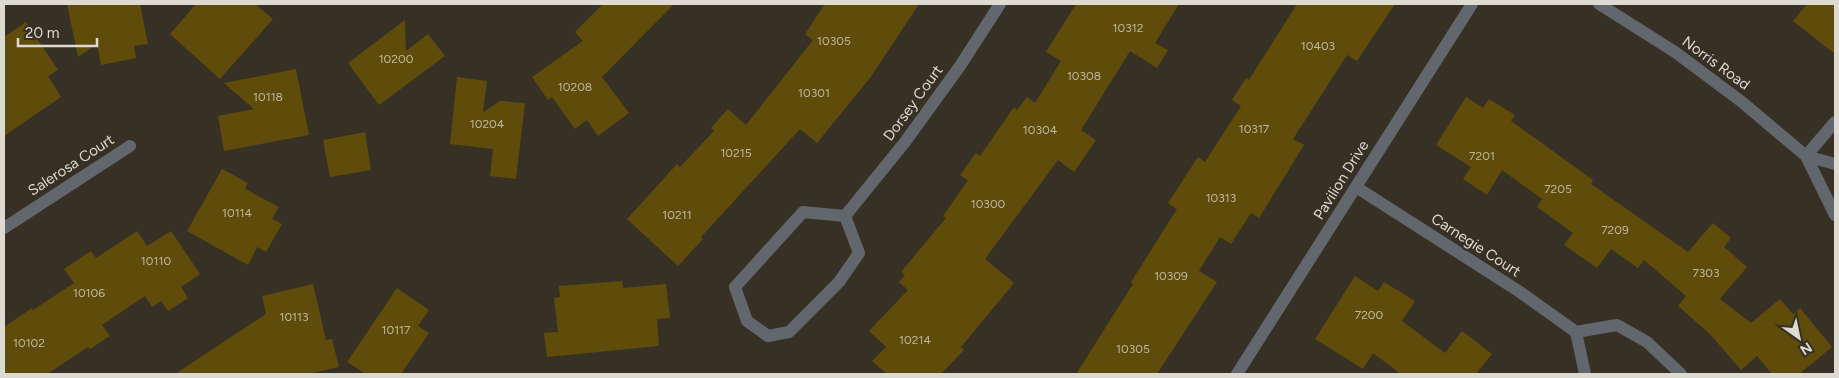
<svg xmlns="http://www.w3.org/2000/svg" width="1839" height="378" viewBox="0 0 1839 378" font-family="Figtree,sans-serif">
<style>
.building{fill:#604c0a}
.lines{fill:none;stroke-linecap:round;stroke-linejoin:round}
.minor{stroke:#61676c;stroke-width:12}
.labels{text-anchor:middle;stroke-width:5;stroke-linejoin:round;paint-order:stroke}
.number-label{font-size:12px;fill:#beb69f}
.street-label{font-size:15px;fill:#dddad1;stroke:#363124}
</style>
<rect width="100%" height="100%" fill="#363124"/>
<g class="building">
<polygon points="67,4 140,4 148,44 134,46 136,58 101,65 97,44 78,57"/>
<polygon points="196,4 255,4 273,19 220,79 170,34"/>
<polygon points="603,4 674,4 602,77 629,113 598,136 587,120 575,129 552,97 548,100 532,77 583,41 575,32"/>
<polygon points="825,4 919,4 870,78 817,143 800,129 701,237 703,239 678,266 627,219 677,164 680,167 714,131 711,128 728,109 746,125 813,40 805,34"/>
<polygon points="1076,4 1179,4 1155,43 1168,50 1157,68 1130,51 1081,130 1096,140 1074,172 1058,160 985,259 1014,283 961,347 964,350 941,374 887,374 872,361 886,347 869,331 908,290 899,282 905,275 901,272 946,218 943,216 968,180 960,175 976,153 980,156 1014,107 1017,110 1027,97 1035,103 1061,61 1046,52"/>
<polygon points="1297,4 1395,4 1357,61 1347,55 1293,139 1304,145 1259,218 1251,213 1231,244 1220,237 1199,271 1217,282 1157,374 1076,374 1133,284 1131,282 1177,209 1168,203 1198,157 1205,162 1241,106 1232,100 1246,78 1249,80"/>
<polygon points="1807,4 1835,4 1835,54 1793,21"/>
<polygon points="405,20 406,51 428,34 445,56 379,105 348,63"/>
<polygon points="26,22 58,70 48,76 61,97 4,136 4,37"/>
<polygon points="296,69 309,135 224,151 218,116 254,109 224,83"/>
<polygon points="457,77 487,81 483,112 500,101 525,103 516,179 490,176 493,149 450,144"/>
<polygon points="1466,97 1483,108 1489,99 1515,115 1511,121 1593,180 1591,184 1688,252 1713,223 1731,238 1724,247 1747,267 1720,299 1751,323 1780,299 1793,314 1800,308 1832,347 1799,374 1772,374 1757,356 1741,370 1710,334 1678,306 1686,296 1644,260 1638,268 1611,249 1597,268 1564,245 1573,233 1537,207 1542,199 1502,170 1487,195 1463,179 1471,167 1436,145"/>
<polygon points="365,132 371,170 330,177 323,140"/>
<polygon points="222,169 248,183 245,189 279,207 272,219 282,224 266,252 257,247 248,265 187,231"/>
<polygon points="137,231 147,246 171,231 200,274 181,287 188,298 168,311 161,301 152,307 145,296 102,325 110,336 90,349 88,347 47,374 4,374 4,327 32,308 33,310 74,283 64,269 91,251 96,258"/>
<polygon points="1355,276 1378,291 1384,282 1415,301 1402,321 1445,353 1462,331 1492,354 1476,374 1401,374 1373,353 1363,369 1315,339"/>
<polygon points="622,281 623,288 666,284 670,318 657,319 659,346 547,357 544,333 558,332 554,298 560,297 559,286"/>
<polygon points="313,284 326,340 332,339 339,367 307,374 175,374 266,314 262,296"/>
<polygon points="397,288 429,310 418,326 429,333 401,374 366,374 347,362"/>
</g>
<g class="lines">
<g class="minor">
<polyline points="1599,4 1675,52 1742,102 1806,156 1835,215"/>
<polyline points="1806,156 1835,122"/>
<polyline points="1806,156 1835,164"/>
<polyline points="1356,187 1520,292 1576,332 1617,325 1647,342 1681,374"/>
<polygon points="803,212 845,216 859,253 839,282 789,332 768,336 747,321 735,287"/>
<polyline points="845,216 905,142 960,66 1000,4"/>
<polyline points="4,228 130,146"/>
<polyline points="1576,332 1585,374"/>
<polyline points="1237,374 1472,4"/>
</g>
</g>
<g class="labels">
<g class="number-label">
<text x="1128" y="32">10312</text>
<text x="834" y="45">10305</text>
<text x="1318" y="50">10403</text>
<text x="396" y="63">10200</text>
<text x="1084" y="80">10308</text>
<text x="575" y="91">10208</text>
<text x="814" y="97">10301</text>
<text x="268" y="101">10118</text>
<text x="487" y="128">10204</text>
<text x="1254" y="133">10317</text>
<text x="1040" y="134">10304</text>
<text x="736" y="157">10215</text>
<text x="1482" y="160">7201</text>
<text x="1558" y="193">7205</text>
<text x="1221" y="202">10313</text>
<text x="988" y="208">10300</text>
<text x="237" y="217">10114</text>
<text x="677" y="219">10211</text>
<text x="1615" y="234">7209</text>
<text x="156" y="265">10110</text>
<text x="1706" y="277">7303</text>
<text x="1171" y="280">10309</text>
<text x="89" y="297">10106</text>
<text x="1369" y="319">7200</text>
<text x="294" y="321">10113</text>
<text x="396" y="334">10117</text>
<text x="915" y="344">10214</text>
<text x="29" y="347">10102</text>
<text x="1133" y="353">10305</text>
</g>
<g class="street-label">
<text transform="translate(1716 63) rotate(36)" y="5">Norris Road</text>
<text transform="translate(913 103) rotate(-54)" y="5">Dorsey Court</text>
<text transform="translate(71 165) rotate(-33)" y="5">Salerosa Court</text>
<text transform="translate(1341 180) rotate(-58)" y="5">Pavilion Drive</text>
<text transform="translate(1476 245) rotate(33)" y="5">Carnegie Court</text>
</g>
</g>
<rect width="1839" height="378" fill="none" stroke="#dddad1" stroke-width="10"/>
<g transform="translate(1799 338) rotate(147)" stroke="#363124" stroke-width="4" paint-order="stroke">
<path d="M0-4L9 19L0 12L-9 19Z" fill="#dddad1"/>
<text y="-8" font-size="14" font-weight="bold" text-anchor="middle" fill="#dddad1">N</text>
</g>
<path d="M18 38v8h79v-8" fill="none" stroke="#dddad1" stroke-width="2.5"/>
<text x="25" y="38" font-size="15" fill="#dddad1" stroke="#363124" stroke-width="4" paint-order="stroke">20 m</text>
</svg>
